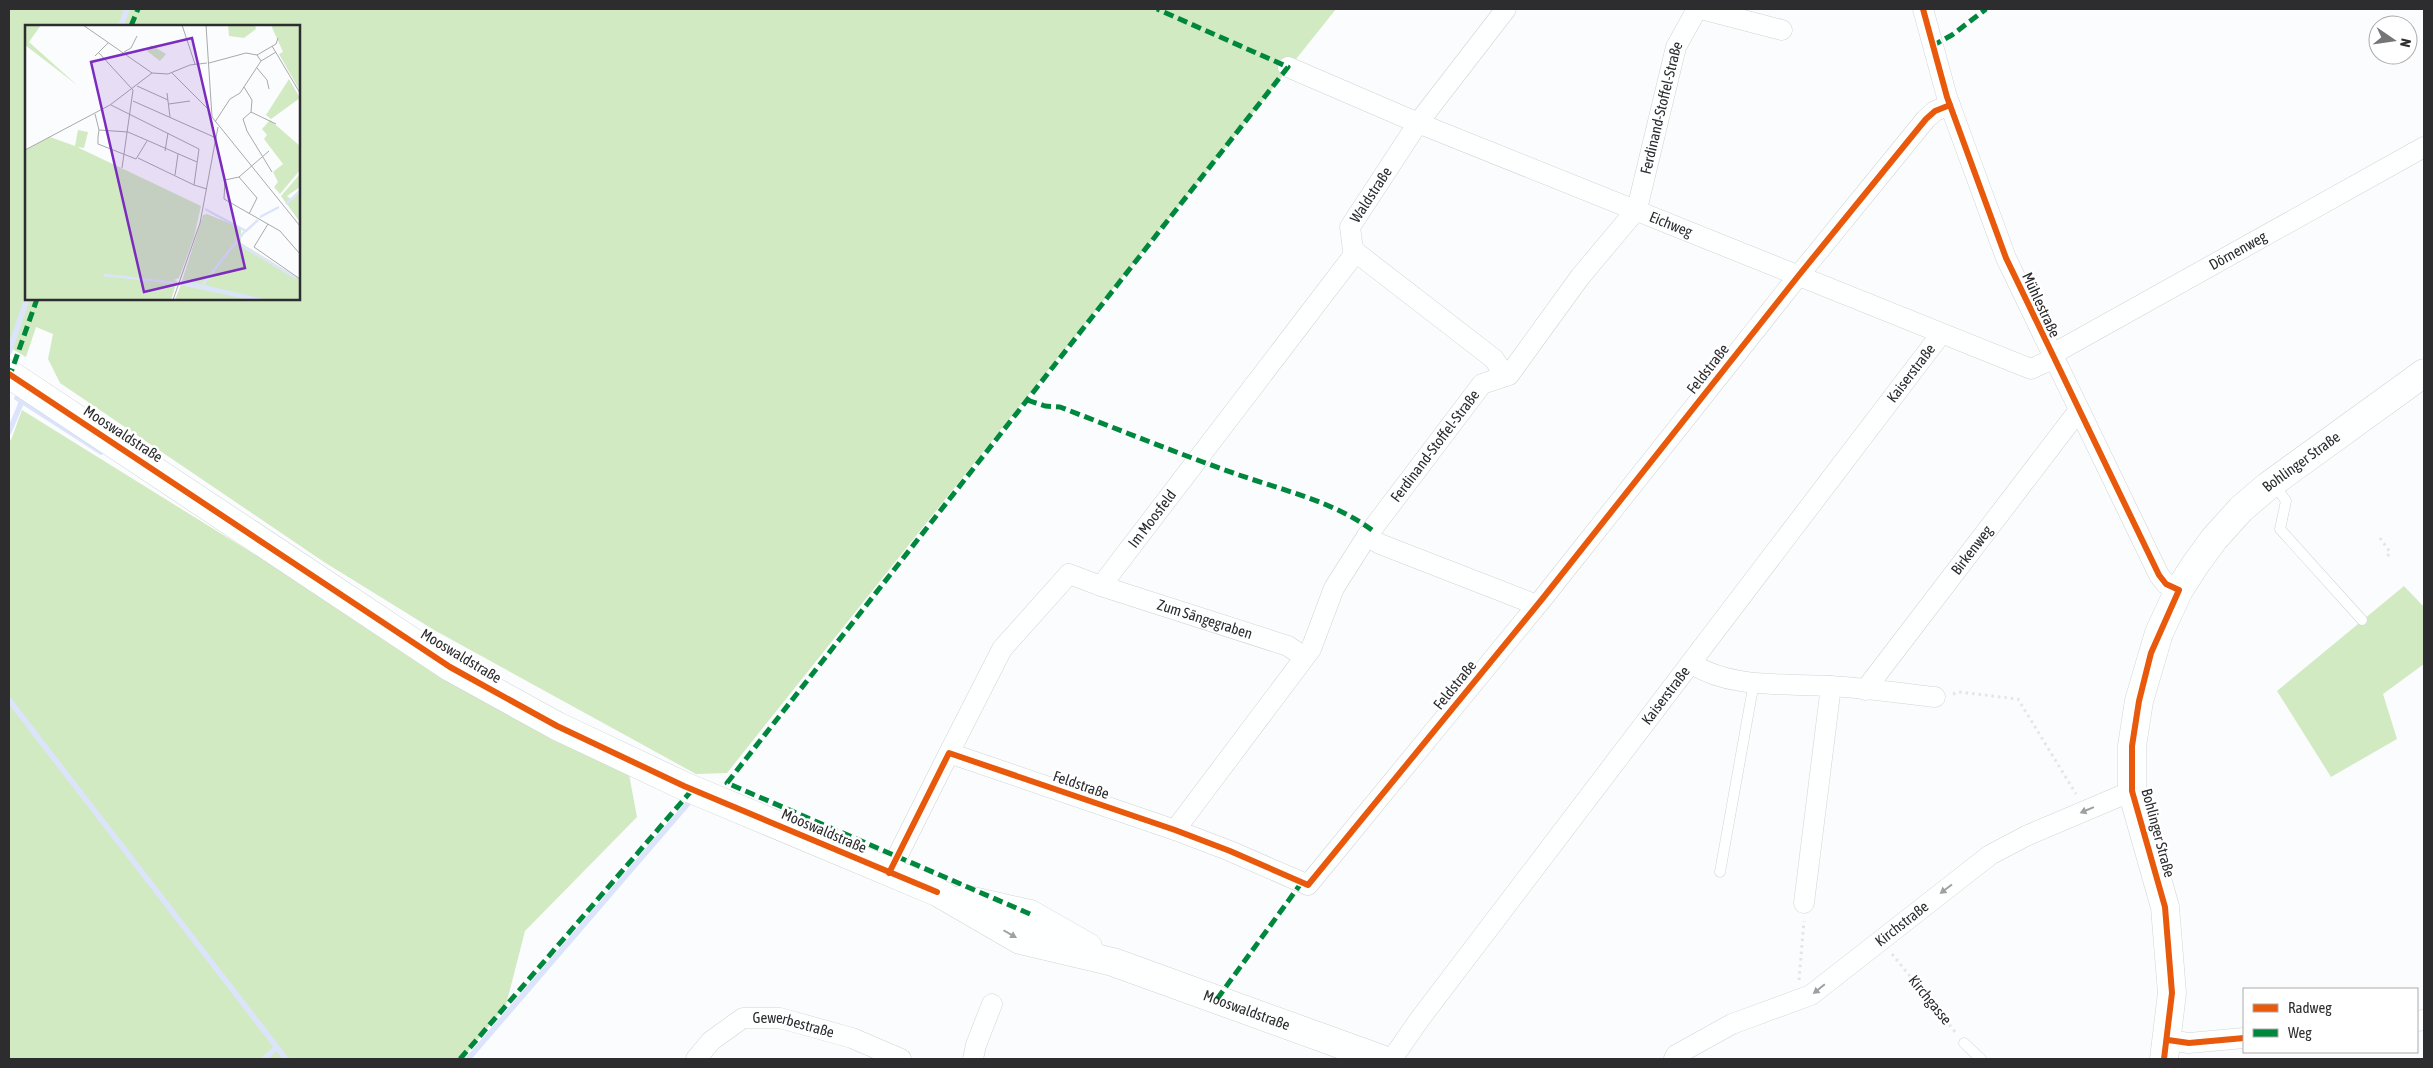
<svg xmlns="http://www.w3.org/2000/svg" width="2433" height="1068" viewBox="0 0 2433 1068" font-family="'Asap Condensed',sans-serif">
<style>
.green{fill:#d2eac2;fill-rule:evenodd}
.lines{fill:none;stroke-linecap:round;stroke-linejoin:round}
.stream{stroke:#dce4fb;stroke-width:5.5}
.lane-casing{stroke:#d2d3d5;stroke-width:11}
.street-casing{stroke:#d2d3d5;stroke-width:21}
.secondary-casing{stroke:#d2d3d5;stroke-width:29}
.path{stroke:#e5e5e5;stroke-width:3;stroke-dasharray:2.5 4;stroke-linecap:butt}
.lane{stroke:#feffff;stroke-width:10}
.street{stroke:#feffff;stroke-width:20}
.secondary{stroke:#feffff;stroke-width:28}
.quiet{stroke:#00873e;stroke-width:5;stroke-dasharray:10 5;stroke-linecap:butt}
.cycleway-casing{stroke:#fff;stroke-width:9}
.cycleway{stroke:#e8590c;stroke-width:6}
.oneway{fill:#a0a0a2}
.labels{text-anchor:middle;stroke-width:5;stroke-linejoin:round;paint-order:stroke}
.street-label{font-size:15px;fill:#2d2d30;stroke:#fff}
.inset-river{fill:none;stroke:#dce4fb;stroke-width:2.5}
.inset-road{fill:none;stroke:#a9a9ac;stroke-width:1}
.view{fill:#7b2cbf;fill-opacity:0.15;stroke:#7b2cbf;stroke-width:2.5}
.inset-edge{fill:none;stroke:#2d2d30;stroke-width:2.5}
</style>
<rect width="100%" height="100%" fill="#fbfcfe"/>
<g class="green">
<path d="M9,9H1336L727,773L696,774L434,630L324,562L60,383L48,359L53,334L36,327L26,357L9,347ZM26,26H299V299H26Z"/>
<polygon points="22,410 410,651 629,774 637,817 525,931 506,1005 462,1059 9,1059 9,439 11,440"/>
<polygon points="2404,586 2424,607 2424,664 2383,694 2397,739 2331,777 2277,691"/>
</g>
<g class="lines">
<g class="stream">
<polyline points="121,26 127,9"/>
<polyline points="9,352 27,299"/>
<polyline points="17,398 101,452"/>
<polyline points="9,432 22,401"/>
<polyline points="9,700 286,1059"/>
<polyline points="264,1059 276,1048"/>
<polyline points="468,1059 691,800"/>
</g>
<defs>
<g id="lane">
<polyline points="2274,484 2286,501 2280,529 2362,620"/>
<polyline points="1720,872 1754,682"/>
<polyline points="1964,1043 1981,1059"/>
</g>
<g id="street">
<polyline points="1701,9 1782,30"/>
<polyline points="1923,9 1947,97 2006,258 2159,575 2166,584 2179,590"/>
<path id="s1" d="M1288,67L1418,123L2031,369L2053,359"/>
<path id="s2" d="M2051,355L2424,147"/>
<path id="s3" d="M1505,376L1494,359L1353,250L1350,227L1418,123L1506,9"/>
<polyline points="1367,536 1380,544 1529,602 1535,607"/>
<path id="s4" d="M1101,586L1288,646L1304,657"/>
<path d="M1692,664C1732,689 1783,683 1829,686C1864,688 1900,693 1935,697"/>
<path id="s5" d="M1865,690L2079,410"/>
<path id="s6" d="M949,753L1002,649L1069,574L1101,586L1356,252"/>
<path id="s7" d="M1175,830L1311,649L1334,588L1367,536L1482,384L1509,375L1580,277L1637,209L1676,47L1697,9"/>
<polyline points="889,873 949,753 1175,830 1230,851 1308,885 1543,598 1799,275 1926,119 1935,111 1950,105"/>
<polyline points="1804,903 1831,686"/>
<polyline points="2417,1021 2424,1020"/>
<polyline points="2168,1040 2189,1043 2244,1038"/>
<path id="s8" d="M696,1059L711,1041L743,1018H780L852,1038L901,1059"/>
<polyline points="973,1059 976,1045 992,1004"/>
<path id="s9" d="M1392,1059L1419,1020L1941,334"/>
<path id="s10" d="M1674,1059L1676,1055L1732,1024L1811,995L1990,855L2026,836L2132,791"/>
</g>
<g id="secondary">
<path id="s11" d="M9,374L450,667L557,726L684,786L937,892L1020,940L1113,962L1381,1059"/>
<polyline points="964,899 1030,914 1088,947"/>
<path id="s12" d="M2164,1059L2172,993L2165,907L2132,791V746L2139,701L2159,633L2179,590L2195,565L2214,539L2241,509L2268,486L2424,373"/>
</g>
</defs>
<use href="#lane" class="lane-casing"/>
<use href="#street" class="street-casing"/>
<use href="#secondary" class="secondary-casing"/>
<g class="path">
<polyline points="2380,538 2390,552 2387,557"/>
<polyline points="1953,694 1959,692 2018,699 2076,794"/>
<polyline points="1892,954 1956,1033"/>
<polyline points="1799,980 1804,921"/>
</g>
<use href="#lane" class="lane"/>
<use href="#street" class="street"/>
<use href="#secondary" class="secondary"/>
<g class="quiet">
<polyline points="131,26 138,9"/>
<polyline points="1932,46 1952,35 1986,9"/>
<polyline points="9,378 37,299"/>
<path d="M1027,400L1045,406L1060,407C1120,430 1179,454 1239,475C1283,490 1334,502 1372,530"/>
<polyline points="1030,914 727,783 1288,67 1157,9"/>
<polyline points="1217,999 1302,882"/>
<polyline points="460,1059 692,790"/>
</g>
<defs>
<g id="cycleway">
<polyline points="1923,9 1947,97 2006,258 2159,575 2166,584 2179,590 2151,653 2139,701 2132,746 2132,791 2165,907 2172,993 2164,1059"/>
<polyline points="9,374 450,667 557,726 684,786 937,892"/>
<polyline points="889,873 949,753 1175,830 1230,851 1308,885 1543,598 1799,275 1926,119 1935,111 1950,105"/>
<polyline points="2168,1040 2189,1043 2244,1038"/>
</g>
</defs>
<use href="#cycleway" class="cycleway-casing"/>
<use href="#cycleway" class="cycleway"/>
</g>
<defs><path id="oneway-solid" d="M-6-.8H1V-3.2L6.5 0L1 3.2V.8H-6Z" transform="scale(1.25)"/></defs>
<g class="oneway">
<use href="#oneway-solid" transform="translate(2087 810) rotate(157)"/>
<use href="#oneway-solid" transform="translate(1946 889) rotate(143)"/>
<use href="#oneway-solid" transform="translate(1010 934) rotate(30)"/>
<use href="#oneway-solid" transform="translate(1819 989) rotate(141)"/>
</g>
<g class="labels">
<g class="street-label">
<text dy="5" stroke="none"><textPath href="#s7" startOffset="886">Ferdinand-Stoffel-Straße</textPath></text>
<text dy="5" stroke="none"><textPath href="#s3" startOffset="260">Waldstraße</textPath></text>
<text dy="5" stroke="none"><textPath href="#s1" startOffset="414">Eichweg</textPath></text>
<text dy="5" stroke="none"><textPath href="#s2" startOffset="214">Dörnenweg</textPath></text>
<text transform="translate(2041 305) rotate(65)" y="5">Mühlestraße</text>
<text transform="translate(1708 369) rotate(-52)" y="5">Feldstraße</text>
<text dy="5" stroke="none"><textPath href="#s9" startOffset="860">Kaiserstraße</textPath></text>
<text transform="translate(123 434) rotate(33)" y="5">Mooswaldstraße</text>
<text dy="5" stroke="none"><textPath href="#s7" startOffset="466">Ferdinand-Stoffel-Straße</textPath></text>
<text dy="5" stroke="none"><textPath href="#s12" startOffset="661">Bohlinger Straße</textPath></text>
<text dy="5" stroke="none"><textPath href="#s6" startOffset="336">Im Moosfeld</textPath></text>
<text dy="5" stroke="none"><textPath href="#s5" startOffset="176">Birkenweg</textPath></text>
<text dy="5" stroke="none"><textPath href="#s4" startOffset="109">Zum Sängegraben</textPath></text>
<text transform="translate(461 656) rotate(31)" y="5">Mooswaldstraße</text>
<text transform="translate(1455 685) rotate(-51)" y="5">Feldstraße</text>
<text dy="5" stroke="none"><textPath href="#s9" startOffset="455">Kaiserstraße</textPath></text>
<text transform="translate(1081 785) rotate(19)" y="5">Feldstraße</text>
<text transform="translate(824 831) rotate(23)" y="5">Mooswaldstraße</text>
<text transform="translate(2158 833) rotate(75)" y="5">Bohlinger Straße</text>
<text dy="5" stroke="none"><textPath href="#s10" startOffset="268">Kirchstraße</textPath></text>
<text transform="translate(1930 1000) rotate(51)" y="5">Kirchgasse</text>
<text dy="5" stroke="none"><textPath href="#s11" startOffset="1400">Mooswaldstraße</textPath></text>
<text dy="5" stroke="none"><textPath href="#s8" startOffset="114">Gewerbestraße</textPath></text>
</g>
</g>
<g transform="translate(25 25)">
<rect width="275" height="275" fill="#fbfcfe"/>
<path d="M0,0H16L4,17L52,60L0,20ZM203,0H230L231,4L219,13L204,11ZM246,0H275V66L254,29L258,27ZM126,20L141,29L135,36L122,26ZM264,54L275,73L246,94L241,90ZM245,95L275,121V145L255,169L249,162L253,157L248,147L258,139L239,114L242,110L237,104ZM53,105L63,107L59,123L52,122L176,181L169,212L154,253L149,255L152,256L146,275H0V125L25,112L50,121ZM275,149V162L262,171L267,175L275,166V197L256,171ZM182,189L216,203V218L275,254V275H150L157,257H160L157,256L178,190Z" fill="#d2eac2"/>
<path class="inset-river" d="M261,179L275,166M180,184L221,206L233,195M235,192L254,182M212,218L271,253M79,250L152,258M157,256L237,275M157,259L231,275M178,259L220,206"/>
<path class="inset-road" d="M58,0L127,48L143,49L165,40L182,38M157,0L170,39M181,0L187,92L275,201M247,21L275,68M99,27L106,23L112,11M74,28L108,65M232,30L251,19L253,13M70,31L83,18M184,38L221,28L232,30L236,36M232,43L242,55L244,64M147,48L185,86M112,61L143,75M219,62L227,75L226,87L218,94L222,106L247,147M142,68L145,92M108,76L189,112M144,79L165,76M86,80L174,124L169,160L182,164M226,87L251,99M70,89L74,105M190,97L205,74L215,68L236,36L251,27M122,116L111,134L73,119V112L74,105L103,107L172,137M0,125L85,80L127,48M140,126L143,108M244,126L214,152L200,155L199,174L255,206L275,229M113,133L169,160M97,143L108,65M150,150L153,129M214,152L232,173L224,189M243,199L229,222L275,254M148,275L175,198L193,102"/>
<path class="view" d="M167,13L220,243L119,267L66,37Z"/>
<rect width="275" height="275" class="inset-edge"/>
</g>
<rect width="2433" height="1068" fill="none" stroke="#2d2d30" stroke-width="20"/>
<rect x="2243" y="988" width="175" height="65" fill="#ffffff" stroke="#ababac"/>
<rect x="2253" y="1004" width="25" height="8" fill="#e8590c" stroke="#ababac"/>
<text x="2288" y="1013" font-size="15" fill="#2d2d30">Radweg</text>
<rect x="2253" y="1029" width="25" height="8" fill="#00873e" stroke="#ababac"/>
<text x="2288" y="1038" font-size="15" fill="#2d2d30">Weg</text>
<g transform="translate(2393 40) rotate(103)"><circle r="24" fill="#ffffff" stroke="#ababac"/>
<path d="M0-4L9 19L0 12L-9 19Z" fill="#757578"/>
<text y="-8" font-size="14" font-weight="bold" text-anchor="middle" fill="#2d2d30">N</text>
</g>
</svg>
